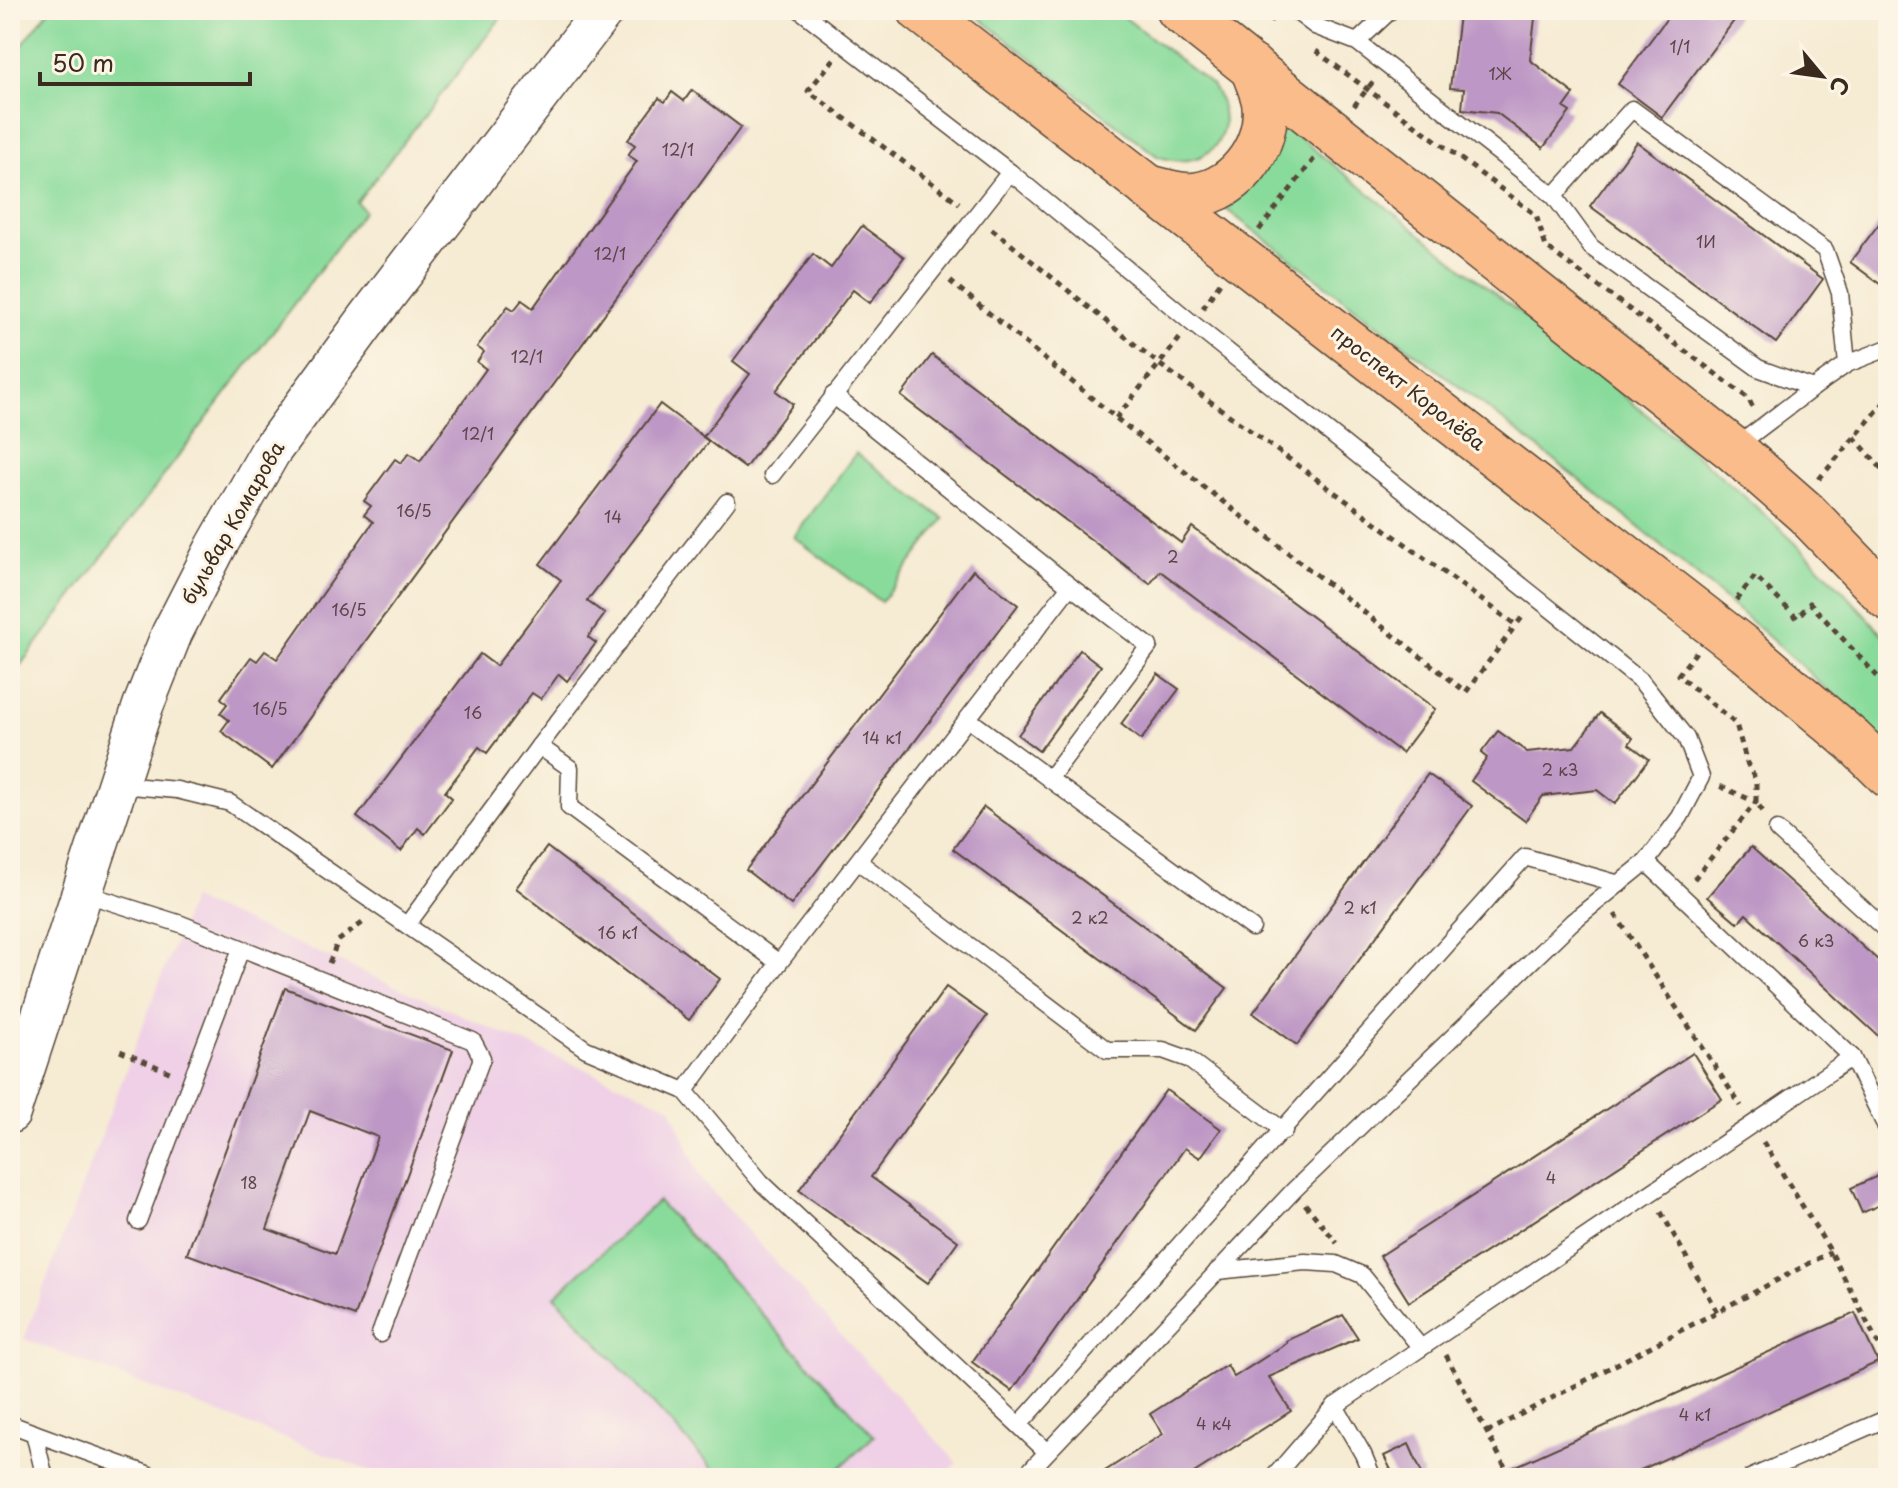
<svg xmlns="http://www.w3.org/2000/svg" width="1898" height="1488" viewBox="0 0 1898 1488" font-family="'Playpen Sans',sans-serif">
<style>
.built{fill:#efd0e6}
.green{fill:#89db9b;stroke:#62825c;stroke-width:2}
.building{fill:#bd97c5;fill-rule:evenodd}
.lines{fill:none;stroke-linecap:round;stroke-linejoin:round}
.service-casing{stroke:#574739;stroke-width:19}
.tertiary-casing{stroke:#574739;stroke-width:43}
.primary-casing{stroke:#574739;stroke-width:47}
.path{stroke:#574739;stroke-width:5;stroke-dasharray:6 6;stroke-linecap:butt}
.service{stroke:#fff;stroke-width:16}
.tertiary{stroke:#fff;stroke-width:40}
.primary{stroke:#fabc8b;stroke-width:44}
.labels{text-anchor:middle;stroke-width:6;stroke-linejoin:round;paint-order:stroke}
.number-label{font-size:16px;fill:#5c4548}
.street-label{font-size:20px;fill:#3b2a1e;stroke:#fcf5e5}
</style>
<rect width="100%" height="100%" fill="#fcf5e5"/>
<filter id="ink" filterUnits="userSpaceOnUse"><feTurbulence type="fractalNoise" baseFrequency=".0125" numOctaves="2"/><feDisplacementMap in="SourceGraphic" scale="16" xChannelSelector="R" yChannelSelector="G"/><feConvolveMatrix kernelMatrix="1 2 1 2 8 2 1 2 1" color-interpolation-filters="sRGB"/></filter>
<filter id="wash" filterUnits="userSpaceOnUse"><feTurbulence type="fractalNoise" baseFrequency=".006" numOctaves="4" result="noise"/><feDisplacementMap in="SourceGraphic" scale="32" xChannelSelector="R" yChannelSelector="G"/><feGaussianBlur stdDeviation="1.8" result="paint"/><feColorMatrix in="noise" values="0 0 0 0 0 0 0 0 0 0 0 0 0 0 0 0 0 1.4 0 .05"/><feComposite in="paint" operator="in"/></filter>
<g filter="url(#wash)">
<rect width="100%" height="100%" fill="#f6ebd3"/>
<polygon class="built" points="191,899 331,958 671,1107 701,1179 957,1463 943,1478 388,1478 24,1339"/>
<g class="green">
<polygon points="49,10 507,10 357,202 364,211 10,679 10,61"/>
<path d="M969,10H1115L1212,85C1243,131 1209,175 1157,156Z"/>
<path d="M1282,124C1381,203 1481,282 1580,361C1689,448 1798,534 1888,641V747C1682,546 1445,378 1218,203Z"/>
<polygon points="856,453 944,519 881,602 794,537"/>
<polygon points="658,1201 874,1436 829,1478 721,1478 555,1296"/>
</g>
<g id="blocks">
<g class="building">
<polygon points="1475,10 1536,10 1530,60 1574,94 1564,108 1570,112 1543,148 1497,113 1462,109 1464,89 1450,88 1459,15 1474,16"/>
<polygon points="1673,10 1742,10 1662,117 1618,84"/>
<polygon points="692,90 741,127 272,769 221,731 229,720 220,713 227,704 221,698 251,657 257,661 265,651 277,659 373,522 364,515 371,506 364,501 395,459 401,463 409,453 420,461 486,369 477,362 484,352 477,347 508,306 514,310 522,300 533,308 637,161 628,155 635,145 628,140 659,98 665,102 672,92 684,101"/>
<polygon points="1637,142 1823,279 1776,343 1590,206"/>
<polygon points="1888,212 1888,290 1850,262"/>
<polygon points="862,226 904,257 870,303 853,290 776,391 793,404 745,468 703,437 750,374 733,361 813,254 831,268"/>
<polygon points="932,355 1181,543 1192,527 1435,709 1402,753 1160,571 1150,584 901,396"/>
<polygon points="660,404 709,441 587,601 605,614 588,637 596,643 567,681 559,674 541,699 532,693 487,753 479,747 445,792 452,798 425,834 418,828 401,851 357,817 480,654 496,666 561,580 540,564"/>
<polygon points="973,570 1018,605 791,905 746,870"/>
<polygon points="1080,650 1101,666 1039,751 1018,735"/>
<polygon points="1158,674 1179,689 1141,740 1121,724"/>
<polygon points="1600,713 1633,738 1629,744 1649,759 1615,804 1597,790 1543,796 1525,821 1471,781 1487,758 1481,753 1498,731 1527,752 1574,747"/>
<polygon points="1428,774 1472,806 1297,1045 1253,1013"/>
<polygon points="984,807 1227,988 1196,1030 953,849"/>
<polygon points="547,847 720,979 689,1020 516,888"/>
<polygon points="1751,847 1888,969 1888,1045 1746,914 1738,923 1707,897"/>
<polygon points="946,987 987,1016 871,1177 958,1241 928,1283 799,1190"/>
<path d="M285,988L453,1050L355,1316L187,1254ZM310,1111L378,1137L335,1254L267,1229Z"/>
<polygon points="1693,1053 1722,1099 1409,1302 1380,1256"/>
<polygon points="1166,1090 1221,1129 1200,1158 1185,1148 1012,1391 972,1362"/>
<polygon points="1882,1174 1888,1189 1888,1201 1862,1213 1851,1188"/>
<polygon points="1855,1313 1878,1362 1623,1478 1490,1478"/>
<polygon points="1343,1315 1358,1338 1269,1377 1291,1411 1186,1478 1094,1478 1163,1434 1150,1414 1227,1365 1234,1377 1287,1343 1286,1341"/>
<polygon points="1409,1444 1424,1478 1395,1478 1384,1456"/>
</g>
</g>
</g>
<g filter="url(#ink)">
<use href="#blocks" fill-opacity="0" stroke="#574739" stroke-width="2"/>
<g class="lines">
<defs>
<g id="service">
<polyline points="800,10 1010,172 1192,323 1641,681 1686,738 1701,777 1680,817 1646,862 1572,922 1294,1190 1023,1478"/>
<polyline points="1294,10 1315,26 1357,42 1554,196 1591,247 1758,368 1813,388 1734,448"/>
<polyline points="1357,42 1391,10"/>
<polyline points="1554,196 1632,109 1825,250 1840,293 1847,364"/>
<polyline points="1813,388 1847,364 1888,348"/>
<polyline points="833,395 1070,586 1149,646 1049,779"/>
<polyline points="772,475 1010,172"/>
<polyline points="968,719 1252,928"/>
<polyline points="539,746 570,768 569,807 779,963"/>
<polyline points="119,785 177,790 230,803 586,1049 685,1091 761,1182 1047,1452"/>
<polyline points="1777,830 1888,932"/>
<polyline points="859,862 1107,1050 1163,1050 1188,1059 1284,1131"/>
<polyline points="1646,862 1852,1057 1888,1131"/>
<polyline points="83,893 181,924 473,1041 482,1058 380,1334"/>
<polyline points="407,925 539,746 727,502"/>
<polyline points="685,1091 779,963 1070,586"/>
<polyline points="138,1221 241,949"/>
<polyline points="1217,1271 1305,1262 1336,1264 1362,1275 1421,1348"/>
<polyline points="1335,1406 1363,1454 1373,1478"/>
<polyline points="10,1424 34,1433 45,1478"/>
<polyline points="1020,1424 1525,857 1619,884"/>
<polyline points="34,1433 158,1478"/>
<polyline points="1273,1478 1335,1406 1852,1057"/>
<polyline points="1750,1478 1888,1418"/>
</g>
<polyline id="tertiary" points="10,1113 143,706 172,633 216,547 270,452 369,317 604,10"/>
<g id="primary">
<polyline points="920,10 1746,650 1852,740 1888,775"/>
<polyline points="1179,10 1733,449 1806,513 1888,598"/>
<path d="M1148,187C1160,190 1173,194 1185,195C1232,198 1271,147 1264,102C1262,91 1256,78 1252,67"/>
</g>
</defs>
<use href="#service" class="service-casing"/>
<use href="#tertiary" class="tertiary-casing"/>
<use href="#primary" class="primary-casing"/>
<g class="path">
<polyline points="1259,10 1275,22"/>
<polyline points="749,16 754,10"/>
<polyline points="1316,51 1536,215 1546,247 1748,398 1754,410"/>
<polyline points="834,59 808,91 959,203"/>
<polyline points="1354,106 1375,79"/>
<polyline points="992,229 1159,364 1516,625 1524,615"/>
<polyline points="1259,230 1314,159"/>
<polyline points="950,281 1116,418 1466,692 1516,625"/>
<polyline points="1203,308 1220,283"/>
<polyline points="1116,418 1180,338"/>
<polyline points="1854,437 1888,476"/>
<polyline points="1819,479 1888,398"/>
<polyline points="1736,600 1755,576 1797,618 1810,603 1888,688"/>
<polyline points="1696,652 1678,675 1736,724 1747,763 1756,780 1756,802 1765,814"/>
<polyline points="1694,879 1756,802 1717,785"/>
<polyline points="1615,914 1741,1106"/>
<polyline points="329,963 338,941 365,921"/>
<polyline points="120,1051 174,1074"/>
<polyline points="1763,1142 1831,1252 1888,1363"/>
<polyline points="1305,1204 1337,1243"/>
<polyline points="1661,1212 1717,1312"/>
<polyline points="1446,1355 1511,1478"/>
<polyline points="1487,1432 1831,1252"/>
</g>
<use href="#service" class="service"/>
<use href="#tertiary" class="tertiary"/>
<use href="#primary" class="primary"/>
</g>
</g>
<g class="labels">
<g class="number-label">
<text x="1680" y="53">1/1</text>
<text x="1500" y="80">1Ж</text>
<text x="678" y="156">12/1</text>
<text x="1706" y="248">1И</text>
<text x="610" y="260">12/1</text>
<text x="527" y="363">12/1</text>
<text x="478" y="440">12/1</text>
<text x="414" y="517">16/5</text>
<text x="613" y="523">14</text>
<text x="1173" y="563">2</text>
<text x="349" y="616">16/5</text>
<text x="270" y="715">16/5</text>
<text x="473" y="719">16</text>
<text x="882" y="744">14 к1</text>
<text x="1560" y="776">2 к3</text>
<text x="1360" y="914">2 к1</text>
<text x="1090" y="924">2 к2</text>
<text x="618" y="939">16 к1</text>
<text x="1816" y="947">6 к3</text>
<text x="1551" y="1184">4</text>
<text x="249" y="1189">18</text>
<text x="1695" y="1421">4 к1</text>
<text x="1214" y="1430">4 к4</text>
</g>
<g class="street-label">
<text transform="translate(1408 388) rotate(38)" y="7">проспект Королёва</text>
<text transform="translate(233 523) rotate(-60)" y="7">бульвар Комарова</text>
</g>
</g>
<rect width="1898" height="1488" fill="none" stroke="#fcf5e5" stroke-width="40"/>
<g transform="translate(1822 76) rotate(119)" stroke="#fcf5e5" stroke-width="6" paint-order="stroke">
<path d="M0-6L14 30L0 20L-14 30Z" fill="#3b2a1e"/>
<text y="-12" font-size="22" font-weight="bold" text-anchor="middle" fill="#3b2a1e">С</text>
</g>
<path d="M40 72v12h210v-12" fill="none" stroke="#3b2a1e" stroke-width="4"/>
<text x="52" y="72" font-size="24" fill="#3b2a1e" stroke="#fcf5e5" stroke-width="6" paint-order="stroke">50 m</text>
</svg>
